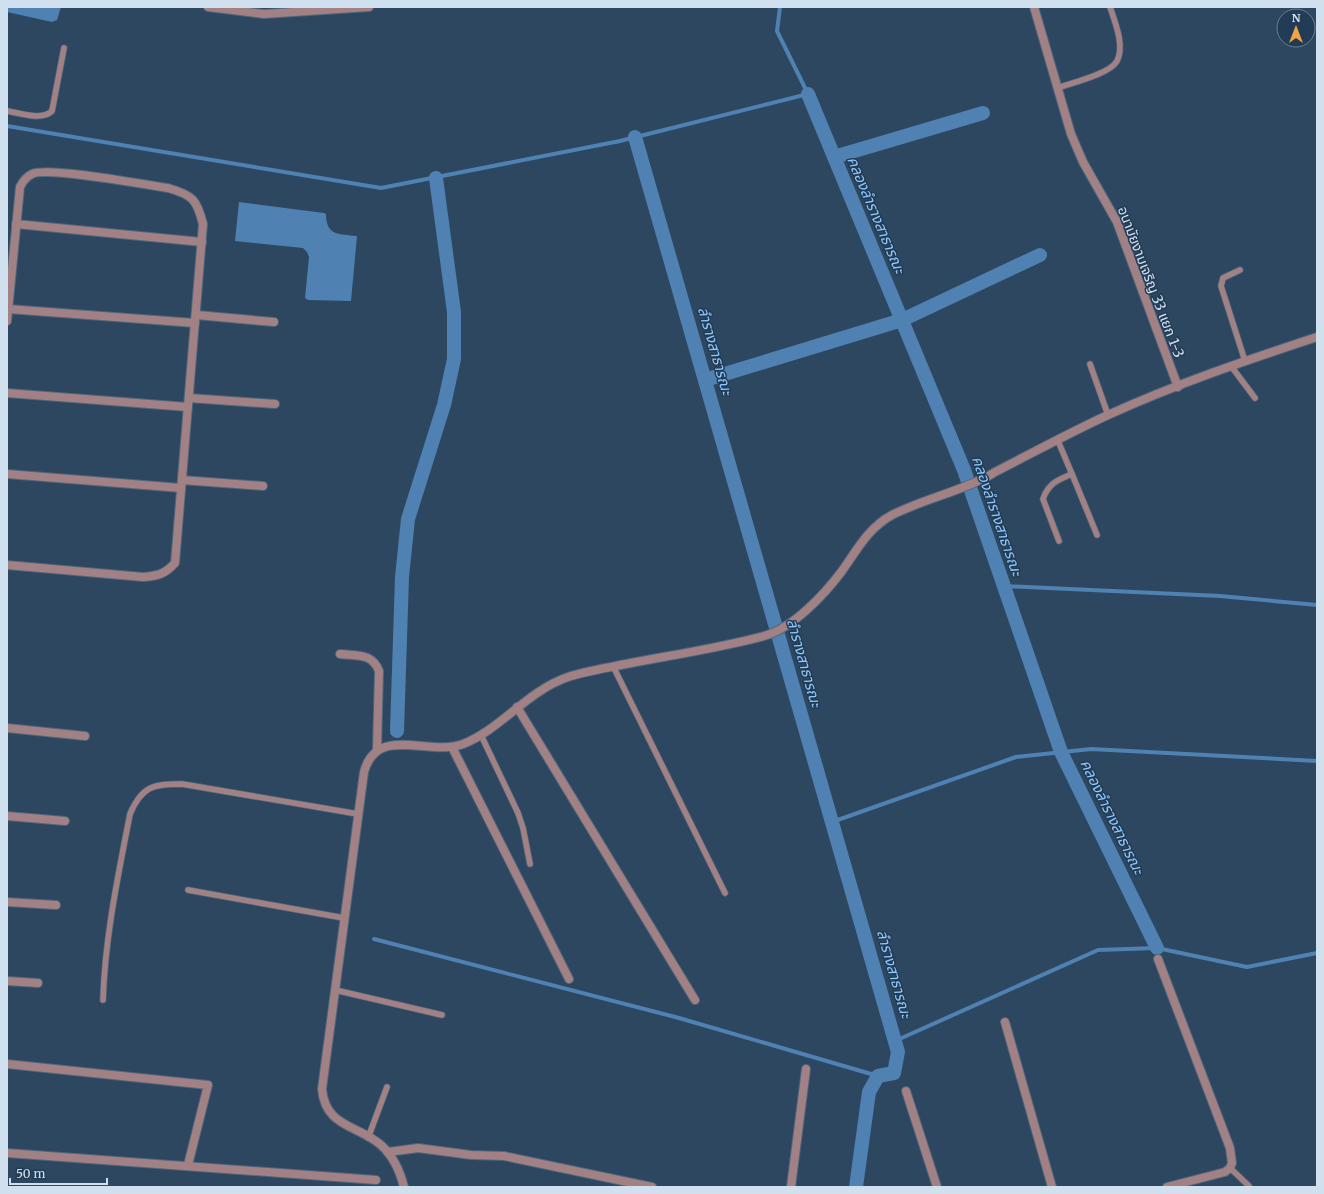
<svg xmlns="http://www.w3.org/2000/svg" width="1324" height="1194" viewBox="0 0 1324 1194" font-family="Merriweather,'Noto Sans Thai',serif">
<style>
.water{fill:#4f81b2}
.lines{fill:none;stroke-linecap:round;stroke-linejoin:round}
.stream{stroke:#4f81b2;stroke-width:4}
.canal{stroke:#4f81b2;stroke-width:14}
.service-casing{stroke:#4e667d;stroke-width:7}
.minor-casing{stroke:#4e667d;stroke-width:10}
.service{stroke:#a28185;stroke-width:5.5}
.minor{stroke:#a28185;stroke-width:8}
.labels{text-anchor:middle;stroke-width:3;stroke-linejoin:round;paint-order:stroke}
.street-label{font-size:14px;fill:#d1e0ef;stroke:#233c55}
.water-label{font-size:15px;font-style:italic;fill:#8fc8ff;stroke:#233c55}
</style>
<rect width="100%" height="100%" fill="#2d4760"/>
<g class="water">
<polygon points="7,7 61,7 57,20 52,22 7,12"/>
<path d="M239,202L324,213L326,214C326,236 339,234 357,236L351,301L308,300L305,298L309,257L307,252L303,248L235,241Z"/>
</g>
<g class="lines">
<g class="stream">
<polyline points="7,126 381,188 620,141 808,94 777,31 780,7"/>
<polyline points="1004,586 1220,596 1317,605"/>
<polyline points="832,822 1016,757 1091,749 1317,761"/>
<polyline points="374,939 679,1018 878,1076"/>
<polyline points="895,1041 1098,950 1157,948 1247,967 1317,953"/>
</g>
<g class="canal">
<polyline points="808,94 964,470 1061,752 1157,948"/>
<polyline points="635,137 898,1052 894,1073 878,1076 869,1092 856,1187"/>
<polyline points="834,157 983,113"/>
<polyline points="705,380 902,320 1040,255"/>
<polyline points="397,731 402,577 408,519 444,405 454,359 454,312 436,178"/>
</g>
<defs>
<g id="service">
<path d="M1058,88C1071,83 1110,74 1117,61C1125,46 1115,22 1110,7"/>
<path d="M7,111C20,113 42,121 52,111L64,48"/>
<polyline points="1240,270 1223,278 1221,286 1245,361"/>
<polyline points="1090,364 1108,415"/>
<polyline points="1231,366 1255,398"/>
<path d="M1058,441L1072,474C1057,480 1048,484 1043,499L1059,541"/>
<polyline points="1072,474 1097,535"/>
<polyline points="613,666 725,893"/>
<polyline points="481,735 518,813 523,828 530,864"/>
<polyline points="188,890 344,918"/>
<polyline points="335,990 442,1015"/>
<path d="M103,1000C105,937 118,876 130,814C142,786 153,784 182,784L358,814"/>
<polyline points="368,1138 387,1087"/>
<polyline points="1230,1168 1249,1186"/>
</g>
<g id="minor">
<polyline points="208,7 264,14 369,7"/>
<polyline points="1034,7 1071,134 1083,162 1117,222 1178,387"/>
<polyline points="16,224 202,242"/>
<polyline points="8,309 195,323"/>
<polyline points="197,315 274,322"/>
<path d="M7,321L20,187C23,181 26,177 32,174C47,166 146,185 168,188C193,195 197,200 203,224L175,563C165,574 158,576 143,577L7,565"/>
<polyline points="7,393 188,407"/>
<polyline points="189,398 275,404"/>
<polyline points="7,474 181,488"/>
<polyline points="182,480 263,486"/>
<path d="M340,654C358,656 372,653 379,671L377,750"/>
<polyline points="517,707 695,1000"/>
<polyline points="7,728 85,736"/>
<polyline points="452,747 569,979"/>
<polyline points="7,816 65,821"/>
<polyline points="7,902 56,905"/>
<polyline points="1158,959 1230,1148 1232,1163 1230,1168 1225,1172 1167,1187"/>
<polyline points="7,981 38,983"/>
<polyline points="1005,1022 1052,1187"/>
<polyline points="7,1064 208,1085 188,1165"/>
<polyline points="906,1091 937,1187"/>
<polyline points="388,1152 418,1148 471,1155 504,1156 652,1187"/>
<polyline points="7,1153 376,1180"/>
<path d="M404,1187C400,1171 393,1156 381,1145C358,1125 325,1127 322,1089L364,772C377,724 429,757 463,744C500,730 527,691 568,677C586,671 607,668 626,664C672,655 719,648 764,636C793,628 824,595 842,571C857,550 868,528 892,515C920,501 950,494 978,481C985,479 991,474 997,471C1034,452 1071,432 1108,415C1176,384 1247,360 1317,337"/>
<polyline points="791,1187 806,1069"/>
</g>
</defs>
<use href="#service" class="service-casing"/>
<use href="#minor" class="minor-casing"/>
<use href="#service" class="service"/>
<use href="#minor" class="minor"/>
</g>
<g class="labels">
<g class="street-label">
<text transform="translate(1151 282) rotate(69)" y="5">อนามัยงามเจริญ 33 แยก 1-3</text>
</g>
<g class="water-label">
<text transform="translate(876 215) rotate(67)" y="5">คลองลำรางสาธารณะ</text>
<text transform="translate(715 351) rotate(74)" y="5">ลำรางสาธารณะ</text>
<text transform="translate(997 516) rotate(71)" y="5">คลองลำรางสาธารณะ</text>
<text transform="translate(804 663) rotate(74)" y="5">ลำรางสาธารณะ</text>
<text transform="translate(1112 817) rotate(64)" y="5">คลองลำรางสาธารณะ</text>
<text transform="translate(894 974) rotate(74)" y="5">ลำรางสาธารณะ</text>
</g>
</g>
<rect width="1324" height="1194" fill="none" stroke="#d1e0ef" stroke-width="16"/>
<g transform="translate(1296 28)"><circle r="19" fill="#233c55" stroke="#697e93"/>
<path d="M0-3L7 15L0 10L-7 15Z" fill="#f3a442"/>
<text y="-6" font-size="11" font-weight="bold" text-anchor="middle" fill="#d1e0ef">N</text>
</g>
<path d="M10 1178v6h97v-6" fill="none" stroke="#d1e0ef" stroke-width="2"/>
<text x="16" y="1178" font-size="12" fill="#d1e0ef" stroke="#233c55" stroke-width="3" paint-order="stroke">50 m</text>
</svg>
